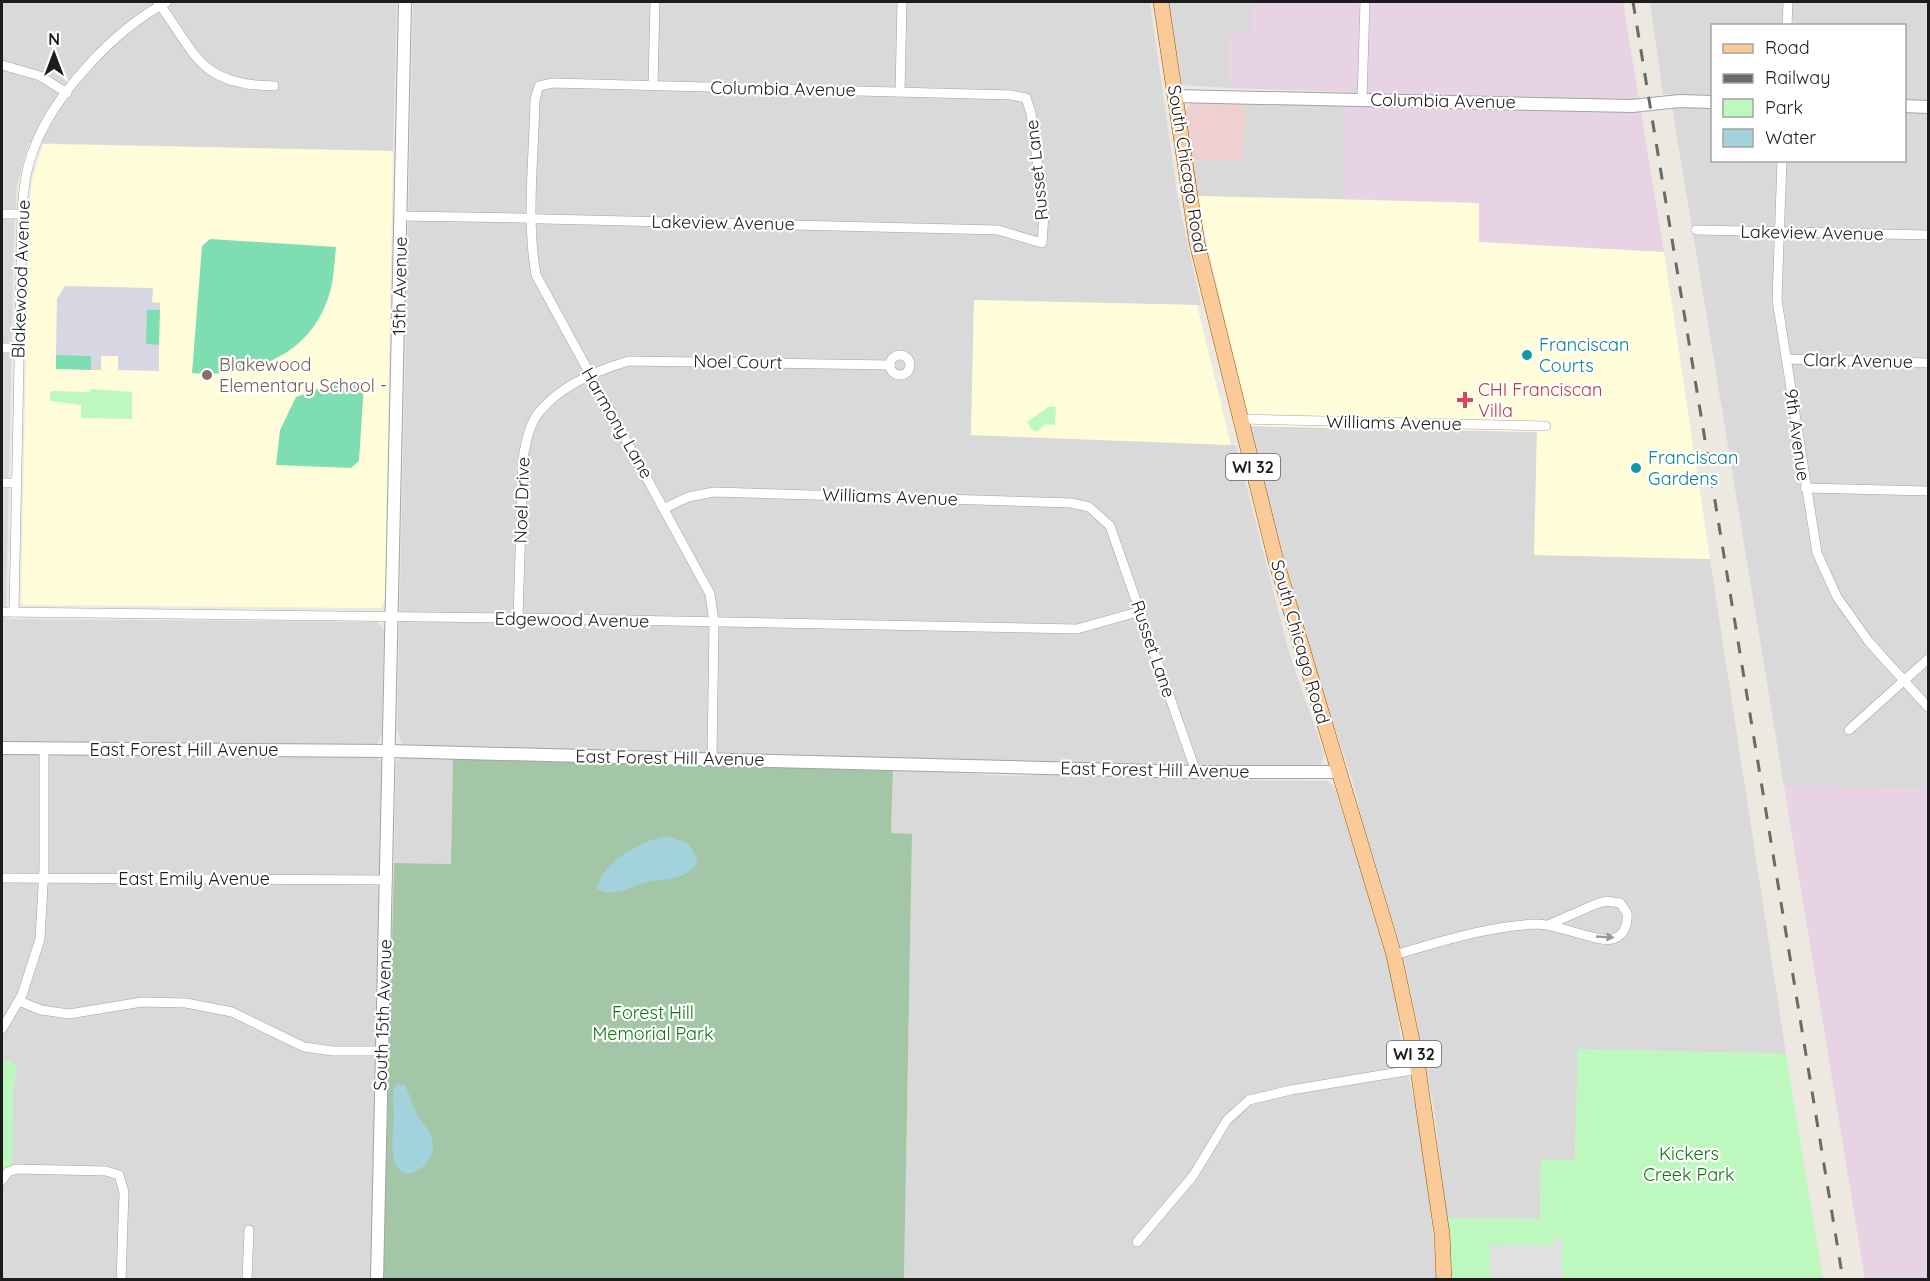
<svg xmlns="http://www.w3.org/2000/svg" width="1930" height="1281" viewBox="0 0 1930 1281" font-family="Quicksand,sans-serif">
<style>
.residential{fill:#dad9d9;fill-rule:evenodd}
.commercial{fill:#efd0d1}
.industrial{fill:#e7d3e4}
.education{fill:#fffcd9}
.cemetery{fill:#a3c6a6}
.park{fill:#bdf9be}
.pitch{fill:#7fddb2}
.parking{fill:#e0e0e0}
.plaza{fill:#d6d7e3}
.water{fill:#a2d2db}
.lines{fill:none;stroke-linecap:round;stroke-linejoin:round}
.minor-casing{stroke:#a3a3a3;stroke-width:10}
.tertiary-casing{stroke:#a3a3a3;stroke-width:14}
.primary-casing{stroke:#935801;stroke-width:16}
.minor{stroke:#fff;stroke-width:9}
.tertiary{stroke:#fff;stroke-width:12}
.primary{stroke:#fbca99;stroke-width:15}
.rail{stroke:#6a6a6a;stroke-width:3;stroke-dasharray:12 12;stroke-linecap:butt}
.oneway{fill:#999}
.culture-dot{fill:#0f9aa8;stroke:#fff;stroke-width:2}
.education-dot{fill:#8d6e63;stroke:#fff;stroke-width:2}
.health-dot{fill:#e0444e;stroke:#fff;stroke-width:2}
.labels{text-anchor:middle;stroke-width:4.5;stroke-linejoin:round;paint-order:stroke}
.shield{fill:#fff;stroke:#606060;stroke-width:1.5}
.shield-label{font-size:16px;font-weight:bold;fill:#1c1c1c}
.street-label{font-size:18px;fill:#1c1c1c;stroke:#fff}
.culture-label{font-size:18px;fill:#0d838f;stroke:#fff;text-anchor:start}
.education-label{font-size:18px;fill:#785e54;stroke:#fff;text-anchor:start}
.health-label{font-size:18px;fill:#be3a42;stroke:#fff;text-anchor:start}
.park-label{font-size:18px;fill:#0c780d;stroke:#fff}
</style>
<rect width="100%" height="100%" fill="#ede9e1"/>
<g class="residential">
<polygon points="2,2 397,2 393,151 29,143 17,185 14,230 6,619 377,622 384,630 382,733 377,745 2,743"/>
<polygon points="413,2 1150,2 1177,193 1201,305 974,300 971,435 1236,445 1289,652 1324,754 1321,764 1311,767 1241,766 441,747 402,744 397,730"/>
<polygon points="1169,2 1251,2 1251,32 1229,34 1229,88 1182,85"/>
<path d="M1650,2H1928V789L1784,786L1670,94H1663ZM1712,26H1904V160H1712Z"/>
<polygon points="1245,102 1345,105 1345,199 1196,196 1191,159 1244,160"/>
<polygon points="1250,426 1537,432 1535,555 1710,559 1786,1054 1578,1049 1575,1160 1541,1160 1540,1219 1447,1218 1433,1104 1405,963 1361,817 1355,789 1302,628"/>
<polygon points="2,754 372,756 381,760 383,764 372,1279 2,1280"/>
<polygon points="404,756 453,757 451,864 394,863 396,765 397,761"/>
<polygon points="893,768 1006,776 1096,773 1230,780 1315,781 1327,781 1334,786 1373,905 1394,983 1400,1035 1413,1096 1422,1124 1437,1279 904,1279 912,834 891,833"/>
</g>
<polygon class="commercial" points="1196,102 1245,102 1244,160 1191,159 1185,111 1191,103"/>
<g class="industrial">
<polygon points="1251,2 1623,2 1664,252 1478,242 1479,203 1345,199 1345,92 1229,88 1229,33 1251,32"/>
<polygon points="1784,786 1928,789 1928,1279 1865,1279"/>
</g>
<g class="education">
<polygon points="43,144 393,151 385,599 381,608 23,605 21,600 29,210 32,180"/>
<polygon points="1196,196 1479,203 1479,242 1664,252 1710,559 1534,555 1537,432 1250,426"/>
<polygon points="974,300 1197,305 1231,445 971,435"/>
</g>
<polygon class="cemetery" points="453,757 893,768 891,833 912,834 904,1279 383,1280 394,863 451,864"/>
<g class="park">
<polygon points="91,389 132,392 132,419 81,418 81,405 50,401 50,393 53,391 90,392"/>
<polygon points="1050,406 1056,407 1055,425 1045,424 1037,432 1030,428 1027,422"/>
<polygon points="1578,1049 1786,1054 1823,1279 1452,1279 1447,1218 1540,1219 1541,1160 1575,1160"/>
<polygon points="2,1060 10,1061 17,1068 13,1090 12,1164 2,1174"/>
</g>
<g class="pitch">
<path d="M210,239L336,247C334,265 334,284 327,301C306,359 247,377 192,373L202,246Z"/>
<polygon points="111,310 160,310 159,345 146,345 146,332"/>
<polygon points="56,355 91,355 91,370 56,369"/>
<polygon points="333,383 364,384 359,461 351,468 276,465 280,430 296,397"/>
</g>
<polygon class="parking" points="1555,1237 1562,1238 1562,1279 1490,1279 1490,1244 1554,1246"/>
<polygon class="plaza" points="65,286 153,288 152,302 160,303 160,310 147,310 146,344 159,345 159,371 118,370 118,356 101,356 101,370 91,370 91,356 56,355 57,299"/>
<g class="water">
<path d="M667,836L689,844L697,858C696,878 667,879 651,881C635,884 614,899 597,889C603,861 642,840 667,836Z"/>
<path d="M397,1084L405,1085C410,1095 412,1106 418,1116C424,1126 432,1130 433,1144C435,1163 409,1184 397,1167C389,1154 394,1130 394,1116C394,1105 390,1093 397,1084Z"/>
</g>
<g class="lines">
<defs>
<g id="minor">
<path d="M158,2C197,55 199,85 274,86"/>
<polyline points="1787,26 1788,2"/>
<polyline points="2,65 40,76 67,93"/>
<polyline points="653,86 655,2"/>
<polyline points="900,92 902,2"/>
<polyline points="1362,99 1365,2"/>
<polyline points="1782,160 1777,300 1817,553 1837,597 1869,642 1928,707"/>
<polyline points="2,214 22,214"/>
<path d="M401,216L521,218L544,219L998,230L1042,243L1044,214L1031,113L1026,98L1011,95L553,83L539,86L535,99C534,157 526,218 536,275L710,594L714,622L712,759"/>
<polyline points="1696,230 1928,235"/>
<polyline points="2,348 19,348"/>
<circle cx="900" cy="365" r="10"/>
<polyline points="1787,359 1928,363"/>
<polyline points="1241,419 1546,426"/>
<polyline points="2,483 15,483"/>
<polyline points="1805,488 1928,491"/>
<polyline points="665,508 688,497 714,492 1071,503 1089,507 1110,526 1196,772"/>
<polyline points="2,612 518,618 1077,629 1141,611"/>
<path d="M14,612L22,214C23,192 25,171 33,151C53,95 115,29 167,2"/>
<path d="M518,618L523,458C526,442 529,424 540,411C561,386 598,370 629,361L890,365"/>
<polyline points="1849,730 1928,659"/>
<polyline points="2,878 387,880"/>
<path d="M1394,955C1440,942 1488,926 1537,924C1558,924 1598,943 1613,939C1625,935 1628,924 1627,913L1620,903L1606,901L1596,904L1548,925"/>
<polyline points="19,1001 41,1010 69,1014 142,1002 186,1003 232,1012 304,1047 333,1051 381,1051"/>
<polyline points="2,1029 22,995 40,939 44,868 44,749"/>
<polyline points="2,1180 8,1172 16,1169 106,1171 119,1175 124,1192 121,1280"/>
<polyline points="1137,1242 1193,1176 1227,1120 1249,1100 1291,1090 1418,1069"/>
<polyline points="247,1280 249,1230"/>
</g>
<g id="tertiary">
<polyline points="1174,96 1632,106 1680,101 1712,102"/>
<polyline points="1904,106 1928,107"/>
<polyline points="2,748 390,751 1196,772 1338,772"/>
<polyline points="377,1280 405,2"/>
</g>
<polyline id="primary" points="1161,2 1197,243 1276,561 1394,955 1418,1069 1442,1234 1444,1280"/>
</defs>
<use href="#minor" class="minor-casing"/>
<use href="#tertiary" class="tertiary-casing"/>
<use href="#primary" class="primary-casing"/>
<use href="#minor" class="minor"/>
<use href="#tertiary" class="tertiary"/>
<use href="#primary" class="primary"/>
<polyline class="rail" points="1633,2 1843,1280"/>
</g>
<defs><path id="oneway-solid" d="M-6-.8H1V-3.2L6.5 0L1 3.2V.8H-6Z" transform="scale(1.5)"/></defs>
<use class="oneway" href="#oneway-solid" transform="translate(1605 937) rotate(3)"/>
<g class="culture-dot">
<circle cx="1527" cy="355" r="6"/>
<circle cx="1636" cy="468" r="6"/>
</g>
<circle class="education-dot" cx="207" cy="375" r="6"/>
<path class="health-dot" d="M1462 391h6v6h6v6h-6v6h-6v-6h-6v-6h6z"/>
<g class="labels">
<g class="shield">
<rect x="1226" y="454" width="54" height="26" rx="4.5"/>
<rect x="1387" y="1041" width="54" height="26" rx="4.5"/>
</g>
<g class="shield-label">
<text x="1253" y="473">WI 32</text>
<text x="1414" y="1060">WI 32</text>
</g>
<g class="street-label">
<text transform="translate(783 89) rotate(1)" y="6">Columbia Avenue</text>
<text transform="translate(1443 101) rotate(1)" y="6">Columbia Avenue</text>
<text transform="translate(1187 169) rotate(81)" y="6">South Chicago Road</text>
<text transform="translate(1037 170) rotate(-96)" y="6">Russet Lane</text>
<text transform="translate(723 223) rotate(1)" y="6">Lakeview Avenue</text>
<text transform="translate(1812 233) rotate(1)" y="6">Lakeview Avenue</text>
<text transform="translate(21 279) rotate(-88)" y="6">Blakewood Avenue</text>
<text transform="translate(400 286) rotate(-89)" y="6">15th Avenue</text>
<text transform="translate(1858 361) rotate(1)" y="6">Clark Avenue</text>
<text transform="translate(738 362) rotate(1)" y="6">Noel Court</text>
<text transform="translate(617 423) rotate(60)" y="6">Harmony Lane</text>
<text transform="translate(1394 423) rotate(1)" y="6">Williams Avenue</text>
<text transform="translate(1797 435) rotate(82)" y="6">9th Avenue</text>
<text transform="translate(890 497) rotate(2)" y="6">Williams Avenue</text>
<text transform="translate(522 500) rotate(-88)" y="6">Noel Drive</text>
<text transform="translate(572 620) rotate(1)" y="6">Edgewood Avenue</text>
<text transform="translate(1300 642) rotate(74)" y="6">South Chicago Road</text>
<text transform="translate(1153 649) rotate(71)" y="6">Russet Lane</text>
<text x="184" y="756">East Forest Hill Avenue</text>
<text transform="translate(670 758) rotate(1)" y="6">East Forest Hill Avenue</text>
<text transform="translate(1155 770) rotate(1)" y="6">East Forest Hill Avenue</text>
<text x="194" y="885">East Emily Avenue</text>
<text transform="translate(383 1015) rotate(-88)" y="6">South 15th Avenue</text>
</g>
<g class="culture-label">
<text x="1539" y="351">Franciscan<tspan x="1539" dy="21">Courts</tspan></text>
<text x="1648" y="464">Franciscan<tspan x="1648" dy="21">Gardens</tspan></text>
</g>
<g class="education-label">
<text x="219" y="371">Blakewood<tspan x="219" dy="21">Elementary School -</tspan></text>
</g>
<g class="health-label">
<text x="1478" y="396">CHI Franciscan<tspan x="1478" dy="21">Villa</tspan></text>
</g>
<g class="park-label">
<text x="653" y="1019">Forest Hill<tspan x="653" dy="21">Memorial Park</tspan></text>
<text x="1689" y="1160">Kickers<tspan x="1689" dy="21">Creek Park</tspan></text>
</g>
</g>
<rect width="1930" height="1281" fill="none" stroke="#1c1c1c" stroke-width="6"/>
<rect x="1711" y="24" width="195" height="138" fill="#ffffff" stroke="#a4a4a4" stroke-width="1.5"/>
<rect x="1723" y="44" width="30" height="9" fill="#fbca99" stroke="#a4a4a4" stroke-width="1.5"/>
<text x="1765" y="54" font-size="18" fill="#1c1c1c">Road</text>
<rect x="1723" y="74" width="30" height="9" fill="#6a6a6a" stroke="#a4a4a4" stroke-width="1.5"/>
<text x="1765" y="84" font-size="18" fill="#1c1c1c">Railway</text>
<rect x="1723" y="99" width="30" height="18" fill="#bdf9be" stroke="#a4a4a4" stroke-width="1.5"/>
<text x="1765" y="114" font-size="18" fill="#1c1c1c">Park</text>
<rect x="1723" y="129" width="30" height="18" fill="#a2d2db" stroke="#a4a4a4" stroke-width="1.5"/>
<text x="1765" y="144" font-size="18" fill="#1c1c1c">Water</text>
<g transform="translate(54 54)" stroke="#ffffff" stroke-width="4.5" paint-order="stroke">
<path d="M0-4.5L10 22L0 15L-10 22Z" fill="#1c1c1c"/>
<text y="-9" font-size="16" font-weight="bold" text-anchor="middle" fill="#1c1c1c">N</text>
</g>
</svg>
